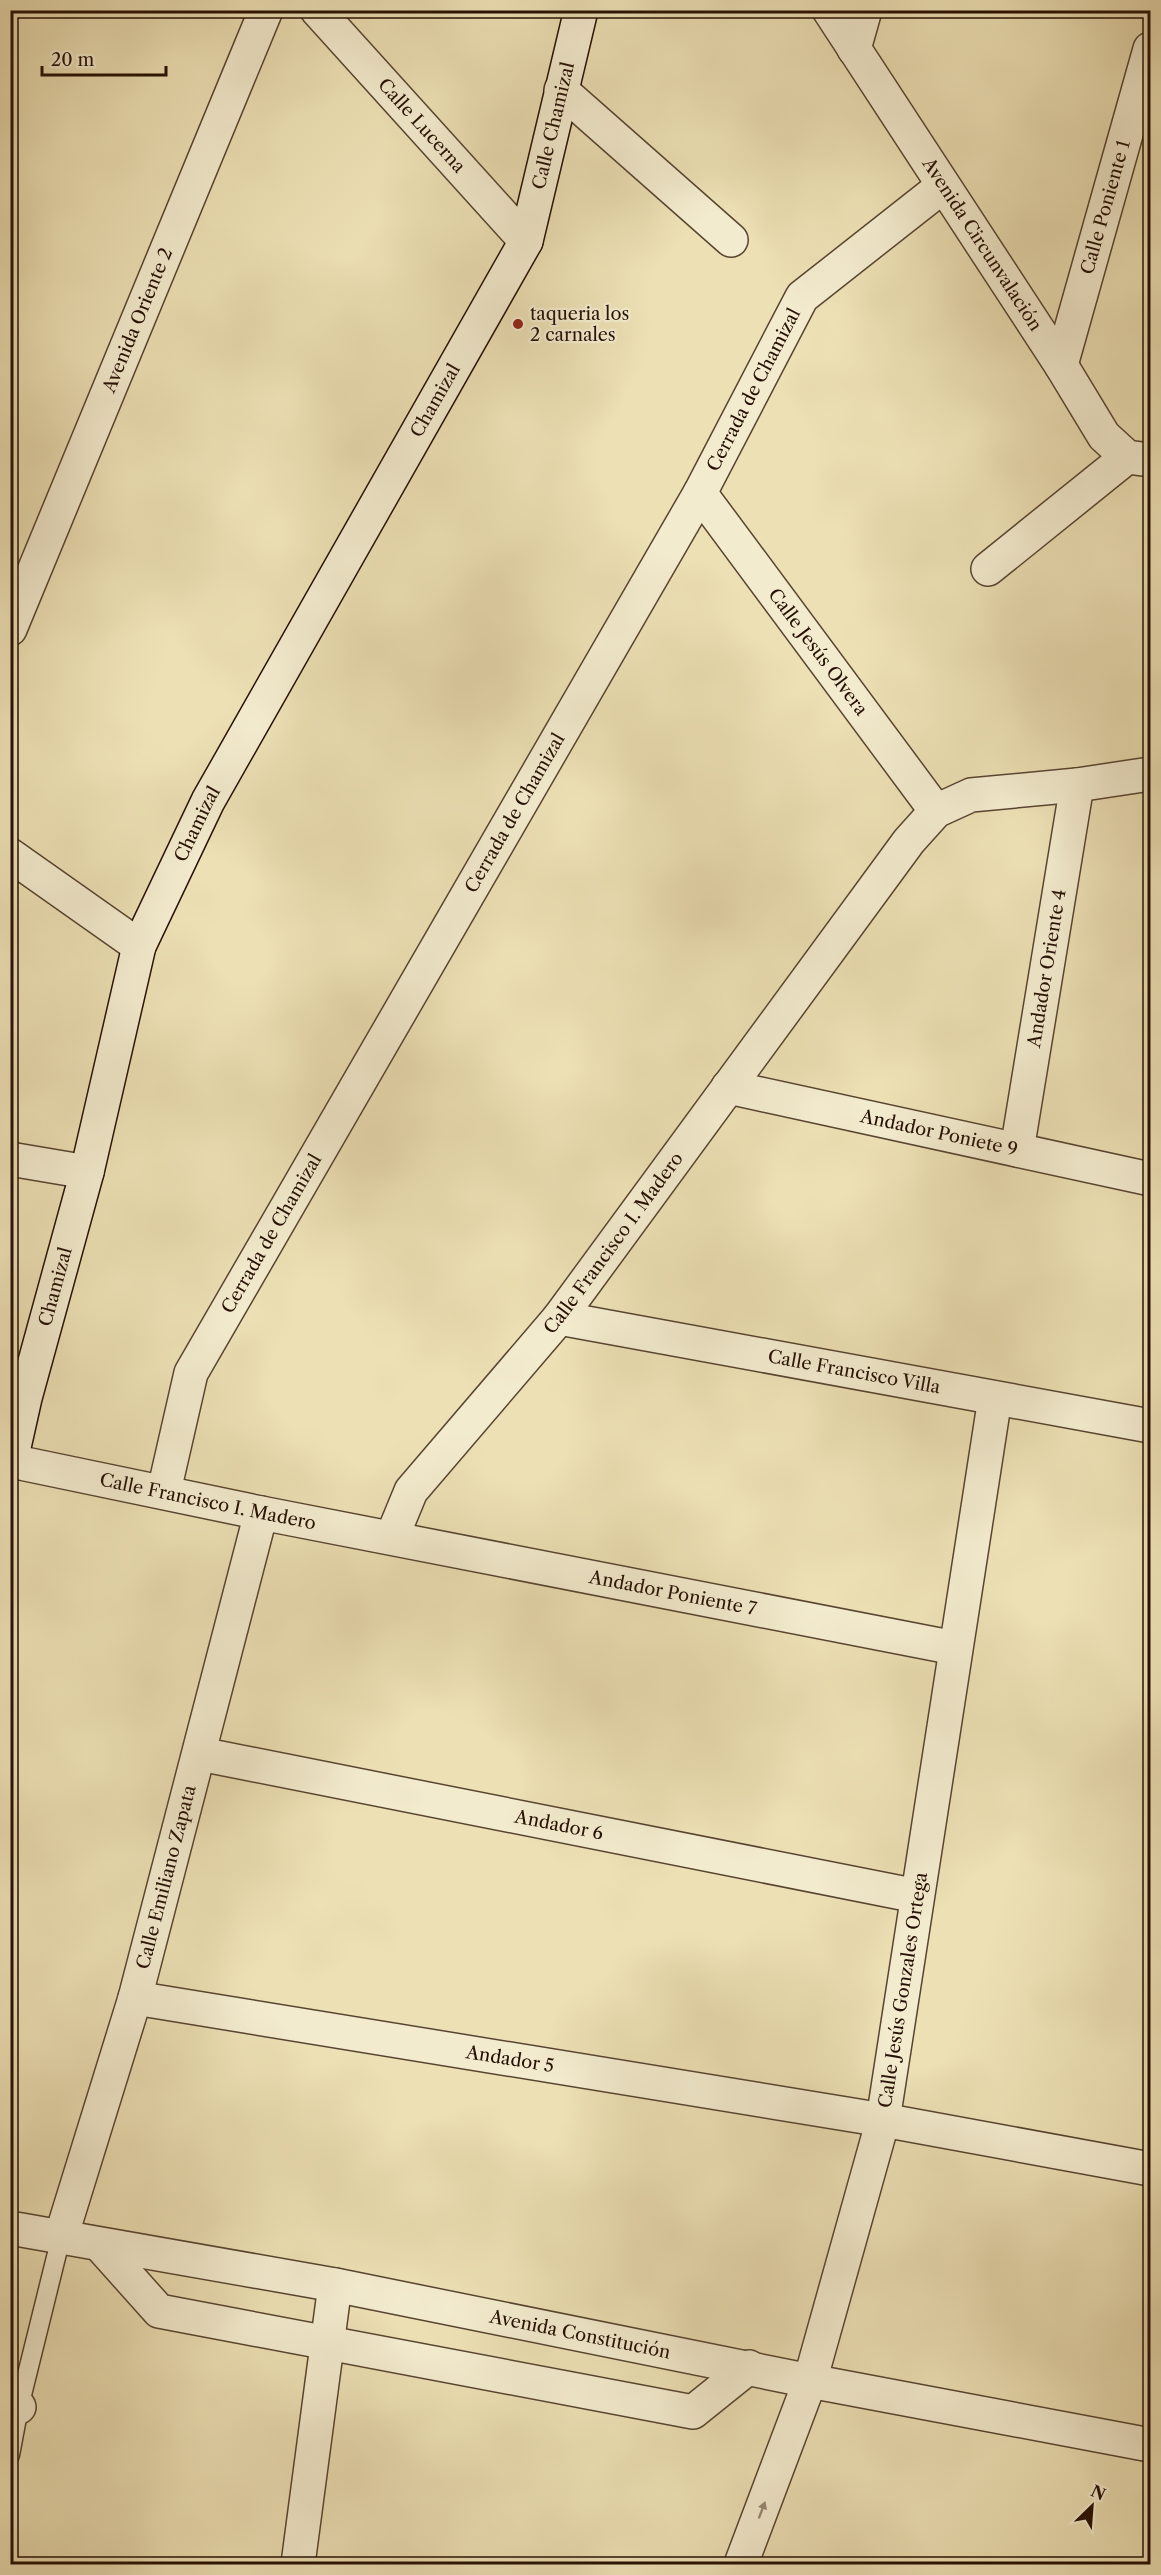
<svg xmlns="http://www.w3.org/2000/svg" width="1161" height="2575" viewBox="0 0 1161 2575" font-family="'Libre Caslon Text',serif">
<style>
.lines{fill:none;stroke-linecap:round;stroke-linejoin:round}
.lane-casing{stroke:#584431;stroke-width:21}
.street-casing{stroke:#584431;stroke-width:36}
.secondary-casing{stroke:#261005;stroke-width:36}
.lane{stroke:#f3ebce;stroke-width:18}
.street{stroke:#f3ebce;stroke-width:33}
.secondary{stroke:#f3ebce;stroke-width:33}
.oneway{fill:#978874}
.poi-dot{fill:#8f2418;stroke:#f3ebce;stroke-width:2}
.labels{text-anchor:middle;stroke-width:4.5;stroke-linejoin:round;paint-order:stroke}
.street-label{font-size:18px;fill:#261005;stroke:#f3ebce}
.poi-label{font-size:18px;fill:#261005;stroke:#f3ebce;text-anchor:start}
</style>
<rect width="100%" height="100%" fill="#ece0b4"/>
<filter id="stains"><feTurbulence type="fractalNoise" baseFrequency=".00333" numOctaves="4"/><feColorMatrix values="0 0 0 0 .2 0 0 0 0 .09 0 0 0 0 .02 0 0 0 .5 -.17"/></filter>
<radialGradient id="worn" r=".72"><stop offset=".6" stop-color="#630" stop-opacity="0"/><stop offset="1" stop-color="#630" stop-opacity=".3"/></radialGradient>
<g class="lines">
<defs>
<polyline id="lane" points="10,2455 19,2407 61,2237"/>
<g id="street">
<path id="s1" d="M317,10L526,241"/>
<path id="s2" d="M829,10L1061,365L1104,436L1127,457L1150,460"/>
<polyline points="854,49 865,10"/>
<polyline points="561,90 731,240"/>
<path id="s3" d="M1061,365L1150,49"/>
<path id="s4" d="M700,493L936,811"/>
<polyline points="988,569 1127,457"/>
<path id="s5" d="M10,629L266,10"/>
<polyline points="10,855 139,946"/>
<path id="s6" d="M728,1087L1150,1179"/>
<path id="s7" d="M1017,1150L1077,785"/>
<polyline points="10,1159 87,1172"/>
<path id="s8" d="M559,1318L1150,1426"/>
<path id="s9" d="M11,1461L261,1513L955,1648"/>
<path id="s10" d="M164,1491L191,1373L700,493L802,297L943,186"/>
<path id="s11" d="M392,1537L411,1491L559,1318L909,841L936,811L971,795L1077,785L1150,774"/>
<path id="s12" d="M200,1754L917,1896"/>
<path id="s13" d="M135,1998L883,2120L1150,2169"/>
<path id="s14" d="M10,2228L335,2285L810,2381L1150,2445"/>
<path id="s15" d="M61,2237L135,1998L261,1513"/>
<polyline points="100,2245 159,2311 693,2412 749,2367"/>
<polyline points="10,2405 19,2407"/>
<polyline points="298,2564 335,2285"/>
<path id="s16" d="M741,2564L810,2381L883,2120L995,1398"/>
</g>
<g id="secondary">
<path id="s17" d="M10,1465L25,1398L87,1172L139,946L208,801L526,241L581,10"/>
</g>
</defs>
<use href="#lane" class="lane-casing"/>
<use href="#street" class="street-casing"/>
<use href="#secondary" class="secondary-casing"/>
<use href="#lane" class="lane"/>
<use href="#street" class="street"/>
<use href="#secondary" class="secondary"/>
</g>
<defs><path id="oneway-solid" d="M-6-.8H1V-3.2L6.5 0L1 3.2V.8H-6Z" transform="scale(1.5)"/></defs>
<use class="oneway" href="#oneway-solid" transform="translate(762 2510) rotate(-69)"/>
<circle class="poi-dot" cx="518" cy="324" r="6"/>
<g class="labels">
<g class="street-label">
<text dy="6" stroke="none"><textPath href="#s1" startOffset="156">Calle Lucerna</textPath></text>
<text dy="6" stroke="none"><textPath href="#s17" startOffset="1458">Calle Chamizal</textPath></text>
<text dy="6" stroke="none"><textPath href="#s3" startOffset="164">Calle Poniente 1</textPath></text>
<text dy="6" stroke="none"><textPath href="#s2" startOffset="280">Avenida Circunvalación</textPath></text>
<text dy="6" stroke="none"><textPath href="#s5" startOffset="334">Avenida Oriente 2</textPath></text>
<text dy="6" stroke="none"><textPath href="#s10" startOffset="1254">Cerrada de Chamizal</textPath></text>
<text dy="6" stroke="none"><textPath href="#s17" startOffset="1156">Chamizal</textPath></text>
<text dy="6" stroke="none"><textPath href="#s4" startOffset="198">Calle Jesús Olvera</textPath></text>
<text dy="6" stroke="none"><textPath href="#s10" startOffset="768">Cerrada de Chamizal</textPath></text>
<text dy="6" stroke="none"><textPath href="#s17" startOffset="670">Chamizal</textPath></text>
<text dy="6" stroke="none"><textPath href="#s7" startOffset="184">Andador Oriente 4</textPath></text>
<text dy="6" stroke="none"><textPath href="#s6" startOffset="216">Andador Poniete 9</textPath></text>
<text dy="6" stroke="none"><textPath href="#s10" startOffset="282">Cerrada de Chamizal</textPath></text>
<text dy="6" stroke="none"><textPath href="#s11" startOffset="370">Calle Francisco I. Madero</textPath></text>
<text dy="6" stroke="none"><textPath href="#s17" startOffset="184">Chamizal</textPath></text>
<text dy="6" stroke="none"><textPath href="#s8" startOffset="300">Calle Francisco Villa</textPath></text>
<text dy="6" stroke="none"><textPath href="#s9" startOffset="201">Calle Francisco I. Madero</textPath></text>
<text dy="6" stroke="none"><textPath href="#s9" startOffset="675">Andador Poniente 7</textPath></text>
<text dy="6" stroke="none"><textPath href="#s12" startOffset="366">Andador 6</textPath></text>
<text dy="6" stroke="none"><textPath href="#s15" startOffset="375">Calle Emiliano Zapata</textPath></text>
<text dy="6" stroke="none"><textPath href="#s16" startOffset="598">Calle Jesús Gonzales Ortega</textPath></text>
<text dy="6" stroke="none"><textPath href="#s13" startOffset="380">Andador 5</textPath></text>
<text dy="6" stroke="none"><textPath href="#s14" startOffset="580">Avenida Constitución</textPath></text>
</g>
<g class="poi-label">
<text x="530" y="320">taqueria los<tspan x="530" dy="21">2 carnales</tspan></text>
</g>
</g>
<rect width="1161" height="2575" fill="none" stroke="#ece0b4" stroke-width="36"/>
<rect x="12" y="12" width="1137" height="2551" fill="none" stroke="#261005" stroke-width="3"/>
<rect x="18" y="18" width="1125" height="2539" fill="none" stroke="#261005" stroke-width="1.5"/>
<g transform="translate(1092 2506) rotate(25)" stroke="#f3ebce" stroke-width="4.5" paint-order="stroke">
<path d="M0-4.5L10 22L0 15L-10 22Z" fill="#261005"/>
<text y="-9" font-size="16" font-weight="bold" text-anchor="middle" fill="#261005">N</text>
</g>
<path d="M42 66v9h124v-9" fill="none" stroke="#261005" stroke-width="3"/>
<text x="51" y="66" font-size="18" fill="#261005" stroke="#f3ebce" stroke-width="4.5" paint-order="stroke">20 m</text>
<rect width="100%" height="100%" filter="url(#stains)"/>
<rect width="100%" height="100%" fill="url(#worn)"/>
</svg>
